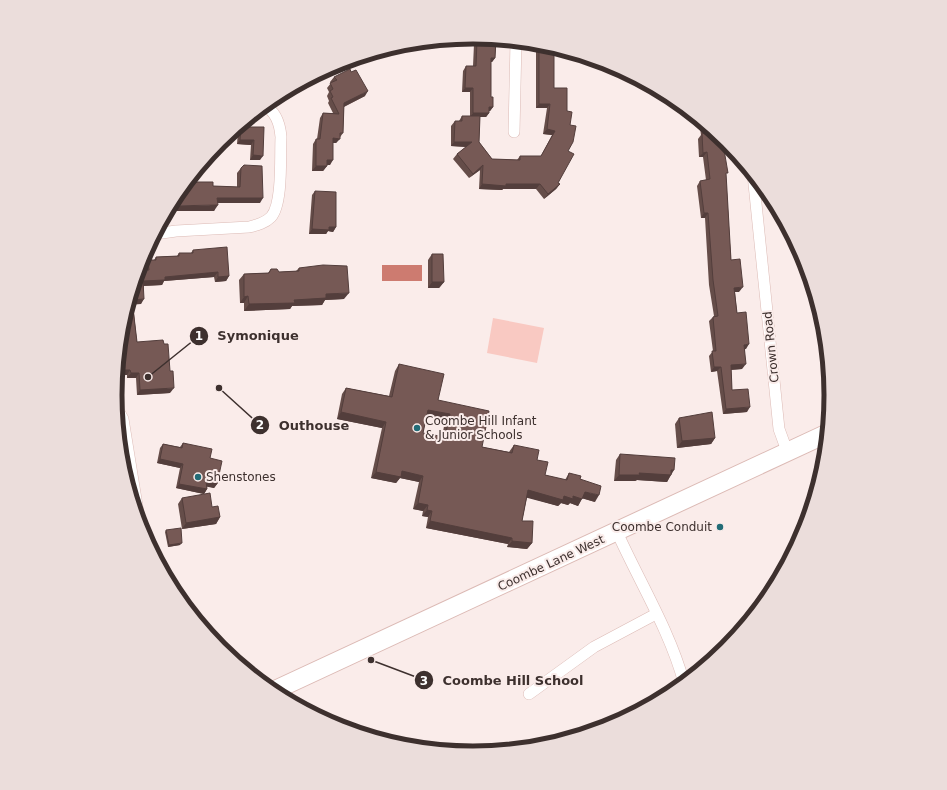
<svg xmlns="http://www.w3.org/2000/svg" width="947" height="790" font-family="'DejaVu Sans',sans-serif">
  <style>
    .green { fill: #f9c9c2 }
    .water { fill: #cd7b70 }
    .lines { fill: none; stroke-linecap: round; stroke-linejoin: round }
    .street-casing { stroke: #dcbab5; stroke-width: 12 }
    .primary-casing { stroke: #dcbab5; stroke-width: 20 }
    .street { stroke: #fff; stroke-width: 11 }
    .primary { stroke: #fff; stroke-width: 18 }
    .wall { fill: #654d49; fill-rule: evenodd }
    .shaded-wall { fill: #533e3c }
    .building { fill: #765955; stroke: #533e3c; fill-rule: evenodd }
    .poi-dot { fill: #236c77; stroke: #faecea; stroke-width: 1.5 }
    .labels { text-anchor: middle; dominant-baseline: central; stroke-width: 4; stroke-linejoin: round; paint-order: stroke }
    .street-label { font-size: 12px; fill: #3d302e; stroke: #faecea }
    .poi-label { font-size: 12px; fill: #3d302e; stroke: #faecea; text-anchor: start }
    .rim { fill: none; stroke: #3d302e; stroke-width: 5 }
    .leader { fill: none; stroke: #3d302e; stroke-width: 1.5 }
    .callout-dot { fill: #3d302e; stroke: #faecea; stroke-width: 1.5 }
    .mark-label { font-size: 12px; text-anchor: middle; font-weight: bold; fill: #fff }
    .callout-label { font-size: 13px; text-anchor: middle; font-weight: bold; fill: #3d302e; stroke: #faecea; stroke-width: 4; stroke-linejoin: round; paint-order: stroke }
  </style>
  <rect width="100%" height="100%" fill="#faecea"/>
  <polygon class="green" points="493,318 544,328 537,363 487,353"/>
  <rect class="water" x="382" y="265" width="40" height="16"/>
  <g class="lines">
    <defs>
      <g id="street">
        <polyline points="514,132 516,41"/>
        <polyline points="753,174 779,429 787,451"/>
        <path d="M155,234L176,231L249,227C258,225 265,223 271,217C283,204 280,156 281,137C280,125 276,111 264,106"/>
        <polyline points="117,408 123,419 140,524"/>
        <path d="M617,532C639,581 670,631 684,683"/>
        <polyline points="529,694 594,647 656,614"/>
      </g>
      <polyline id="primary" points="273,691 828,433"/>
    </defs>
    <use href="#street" class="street-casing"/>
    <use href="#primary" class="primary-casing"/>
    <use href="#street" class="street"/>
    <use href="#primary" class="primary"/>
  </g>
  <g class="wall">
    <polygon points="474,37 496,39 495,58 492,62 491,62 491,97 493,107 490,111 489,111 489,113 486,117 480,117 479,142 492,159 517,160 520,156 541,156 552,135 543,134 547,108 536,108 536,43 544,44 554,88 567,111 570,125 568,151 558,183 560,184 556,189 544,199 536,189 503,189 502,190 479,189 480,170 469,178 453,159 457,154 466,147 451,146 451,126 455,121 459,121 462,116 470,116 470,92 462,92 463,71 466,66 473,66 474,44 466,44 465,38"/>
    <polygon points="334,65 325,78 319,74"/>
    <polygon points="334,77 365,96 344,107 343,133 336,143 333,143 330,165 327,165 327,166 323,171 312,171 313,144 316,139 317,139 320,118 323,113 333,113 328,103 329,101 327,96 329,92 327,88 331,83 330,82"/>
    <polygon points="699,120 722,138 726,175 731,260 739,292 735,292 737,313 746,349 745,349 742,369 731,370 732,390 747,412 723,414 717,371 711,372 709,356 713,351 709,321 714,316 709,285 705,218 701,218 697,186 700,181 706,180 703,157 699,157 698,139 701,135"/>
    <polygon points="241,127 264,127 260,160 250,160 251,145 237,144 238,131"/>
    <polygon points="241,168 260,203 217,203 214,211 191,182 213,186 237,187 237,173"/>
    <polygon points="315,191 336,227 333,232 328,231 326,234 309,234 312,195"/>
    <polygon points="193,250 229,276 226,281 215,282 214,277 164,281 162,285 144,286 141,304 133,304 137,342 170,393 137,395 136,378 127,378 127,375 117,375 122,325 145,270 145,265 148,260 154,260 156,257 177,256 179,253 191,253"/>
    <polygon points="432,254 444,282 439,288 428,288 428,260"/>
    <polygon points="299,268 344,299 325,300 322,305 292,306 290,309 244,311 244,303 240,303 239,280 244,274 268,273 271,269 279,272 296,271"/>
    <path d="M399,364L438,400L482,447L509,452L514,445L537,460L545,475L565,480L569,473L580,479L595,502L582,498L578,506L570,503L568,505L561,503L558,506L527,497L522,521L532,543L527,549L507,547L508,544L426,528L428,517L422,516L423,511L413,509L419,482L400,478L396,483L371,478L382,428L337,419L342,394L346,388L389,396L395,371ZM426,417L445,421L442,437L423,433Z"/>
    <polygon points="679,418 715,438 711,444 677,448 675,424"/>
    <polygon points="183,443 210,458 217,484 214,488 207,486 207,489 204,494 176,488 180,468 157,463 160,448 163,444 180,447"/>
    <polygon points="620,454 671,474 667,482 637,480 635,481 614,481 616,460"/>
    <polygon points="182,498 212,507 220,517 216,524 182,529 178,504"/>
    <polygon points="166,530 180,545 168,547 165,532"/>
  </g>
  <g class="shaded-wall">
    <polygon points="469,39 477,40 474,44 466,44"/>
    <polygon points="491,58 495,58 492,62 488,62"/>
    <polygon points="465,88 473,88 470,92 462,92"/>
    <polygon points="368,91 365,96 341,108 344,103"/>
    <polygon points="539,104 550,104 547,108 536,108"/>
    <polygon points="489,107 493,107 490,111 486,111"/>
    <polygon points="473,113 489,113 486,117 470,117"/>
    <polygon points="547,129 555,131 552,135 543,134"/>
    <polygon points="333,138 340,139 336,143 330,143"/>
    <polygon points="240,140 254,140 251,145 237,144"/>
    <polygon points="454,142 472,142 468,147 451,146"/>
    <polygon points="707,152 703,157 699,157 703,153"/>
    <polygon points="253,155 263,156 260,160 250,160"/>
    <polygon points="327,160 333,160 330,165 324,165"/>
    <polygon points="483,165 480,170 469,178 473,174"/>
    <polygon points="316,166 327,166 323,171 312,171"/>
    <polygon points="482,184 540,184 536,189 503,189 502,190 479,189"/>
    <polygon points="560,184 556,189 544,199 548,194"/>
    <polygon points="217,198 263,198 260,203 214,203"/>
    <polygon points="218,205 214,211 168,211 170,206"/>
    <polygon points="704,213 708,213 705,218 701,218"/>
    <polygon points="329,227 336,227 333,232 328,231 326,234 309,234 312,229"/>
    <polygon points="218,272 214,277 164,281 162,285 140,286 143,281 165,277"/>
    <polygon points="229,276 226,281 215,282 218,277"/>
    <polygon points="432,282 444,282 439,288 428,288"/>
    <polygon points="743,287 739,292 731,292 734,288"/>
    <polygon points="349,293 344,299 325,300 322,305 292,306 290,309 244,311 249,304 294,300 326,294"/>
    <polygon points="248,296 244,303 240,303 244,297"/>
    <polygon points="144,299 141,304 129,305 132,300"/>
    <polygon points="749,344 746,349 741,350 744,345"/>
    <polygon points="746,364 742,369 727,370 731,365"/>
    <polygon points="714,367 721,367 717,371 711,372"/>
    <polygon points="119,370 130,370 127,375 117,375"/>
    <polygon points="131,373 139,373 136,378 127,378"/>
    <polygon points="174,388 170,393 137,395 140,390"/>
    <polygon points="750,407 747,412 723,414 726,409"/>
    <polygon points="428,410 450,414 445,421 423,416"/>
    <polygon points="341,412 386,422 382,428 337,419"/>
    <polygon points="715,438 711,444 677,448 682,441"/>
    <polygon points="160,459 183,464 180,468 157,463"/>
    <polygon points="671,470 674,470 667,482 637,480 635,481 614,481 619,475 639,473"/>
    <polygon points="402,471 423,476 419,482 400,478 396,483 371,478 376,472"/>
    <polygon points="206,481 217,484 214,488 203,486"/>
    <polygon points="179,484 207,489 204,494 176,488"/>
    <polygon points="528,490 564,496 573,496 582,499 578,506 570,503 568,505 561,503 558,506 524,497"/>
    <polygon points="585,492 599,495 595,502 581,498"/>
    <polygon points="418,503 428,505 423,511 413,509"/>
    <polygon points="427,510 432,511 428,517 422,516"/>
    <polygon points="220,517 216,524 182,529 186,523"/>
    <polygon points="430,521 512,538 508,544 426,528"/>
    <polygon points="512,541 532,543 527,549 507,547"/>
    <polygon points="182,543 180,545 168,547 169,545"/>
  </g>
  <g class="building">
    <polygon points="474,37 496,39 495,58 491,58 491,97 493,97 493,107 489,107 489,113 473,113 473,88 465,88 466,66 476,66 477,40 469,39 469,38"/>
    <polygon points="539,44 544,44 554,47 554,88 567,88 567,111 572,112 570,125 576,126 573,142 568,151 574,154 558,183 560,184 548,194 540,184 506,184 506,186 482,184 483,165 473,174 457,154 472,142 454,142 455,121 462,121 462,116 480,116 479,142 492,159 520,160 520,156 541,156 555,131 547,129 550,104 539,104"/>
    <polygon points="334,66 328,74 324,71"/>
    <polygon points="350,69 351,72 356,70 368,91 344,103 343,133 340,133 340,139 333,138 333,160 327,160 327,166 316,166 316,139 320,139 323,113 339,114 331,98 333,97 330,91 333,89 330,83 337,80 334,77"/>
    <polygon points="703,123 722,138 728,173 726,173 731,260 740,259 743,287 734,288 737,313 746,312 749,344 744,345 746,364 731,365 732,390 748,389 750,407 726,409 721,367 714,367 712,351 716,351 713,317 718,316 713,280 708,213 704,213 700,181 710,179 707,152 703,153 702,134 704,133"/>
    <polygon points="241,127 264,127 263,156 253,155 254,140 240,140"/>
    <polygon points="244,165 262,166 263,198 217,198 218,205 170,206 176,196 191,178 191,182 213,182 213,186 240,187 241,168"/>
    <polygon points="315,191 336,192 336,227 329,227 329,230 312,229"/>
    <polygon points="227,247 229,276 218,277 218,272 165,277 165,280 143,281 144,299 132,300 137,342 163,340 164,344 168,344 170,371 173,371 174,388 140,390 139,373 131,373 130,370 119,370 118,366 122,325 139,270 149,270 148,260 156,260 156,257 179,256 179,253 193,253 193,250"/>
    <polygon points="432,254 443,254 444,282 432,282"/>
    <polygon points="323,265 347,266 349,293 326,294 326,298 294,300 295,303 249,304 248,296 244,297 244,274 269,273 271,269 277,269 279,272 299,271 299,268"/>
    <path d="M399,364L444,374L438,400L489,411L482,447L512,453L514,445L539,450L537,460L548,462L545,475L567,480L569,473L581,476L580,479L601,486L599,495L585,492L582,499L573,496V499L564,496L563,500L528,490L522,521H533L532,543L512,541V538L430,521L432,511L427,510L428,505L418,503L423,476L402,471L401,477L376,472L386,422L341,412L346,388L392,397ZM428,410L450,414L445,437L423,433Z"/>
    <polygon points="712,412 715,438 682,441 679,418"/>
    <polygon points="183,443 212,449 210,458 222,461 217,484 206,481 207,489 179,484 183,464 160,459 163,444 182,448"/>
    <polygon points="620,454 675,458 674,470 671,470 671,475 639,473 640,475 619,475"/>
    <polygon points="210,493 212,507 218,506 220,517 186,523 182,498"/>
    <polygon points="181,528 182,543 169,545 166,530"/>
  </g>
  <g class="poi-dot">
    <circle cx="417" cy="428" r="4"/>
    <circle cx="198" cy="477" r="4"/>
    <circle cx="720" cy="527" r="4"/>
  </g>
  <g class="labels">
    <g class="street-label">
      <text transform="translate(771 347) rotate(-96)">Crown Road</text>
      <text transform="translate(551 563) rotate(-25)">Coombe Lane West</text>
    </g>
    <g class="poi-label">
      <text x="425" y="421">Coombe Hill Infant<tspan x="425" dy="14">&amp; Junior Schools</tspan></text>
      <text x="206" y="477">Shenstones</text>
      <text x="712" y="527" text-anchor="end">Coombe Conduit</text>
    </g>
  </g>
  <path d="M0 0H947V790H0ZM122 395a351 351 0 1 1 702 0a351 351 0 1 1-702 0Z" fill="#ebdddb" fill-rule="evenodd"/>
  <path class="rim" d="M122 395a351 351 0 1 1 702 0a351 351 0 1 1-702 0Z"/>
  <path class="leader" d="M148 377L199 336M219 388L260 425M371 660L424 680"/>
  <g class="callout-dot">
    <circle cx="148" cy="377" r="4"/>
    <circle cx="219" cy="388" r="4"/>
    <circle cx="371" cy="660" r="4"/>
    <circle cx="199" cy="336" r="10"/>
    <circle cx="260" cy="425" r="10"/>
    <circle cx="424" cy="680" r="10"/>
  </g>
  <g class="mark-label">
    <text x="199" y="340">1</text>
    <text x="260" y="429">2</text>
    <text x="424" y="685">3</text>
  </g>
  <g class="callout-label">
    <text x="258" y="340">Symonique</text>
    <text x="314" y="430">Outhouse</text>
    <text x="513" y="685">Coombe Hill School</text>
  </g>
</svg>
